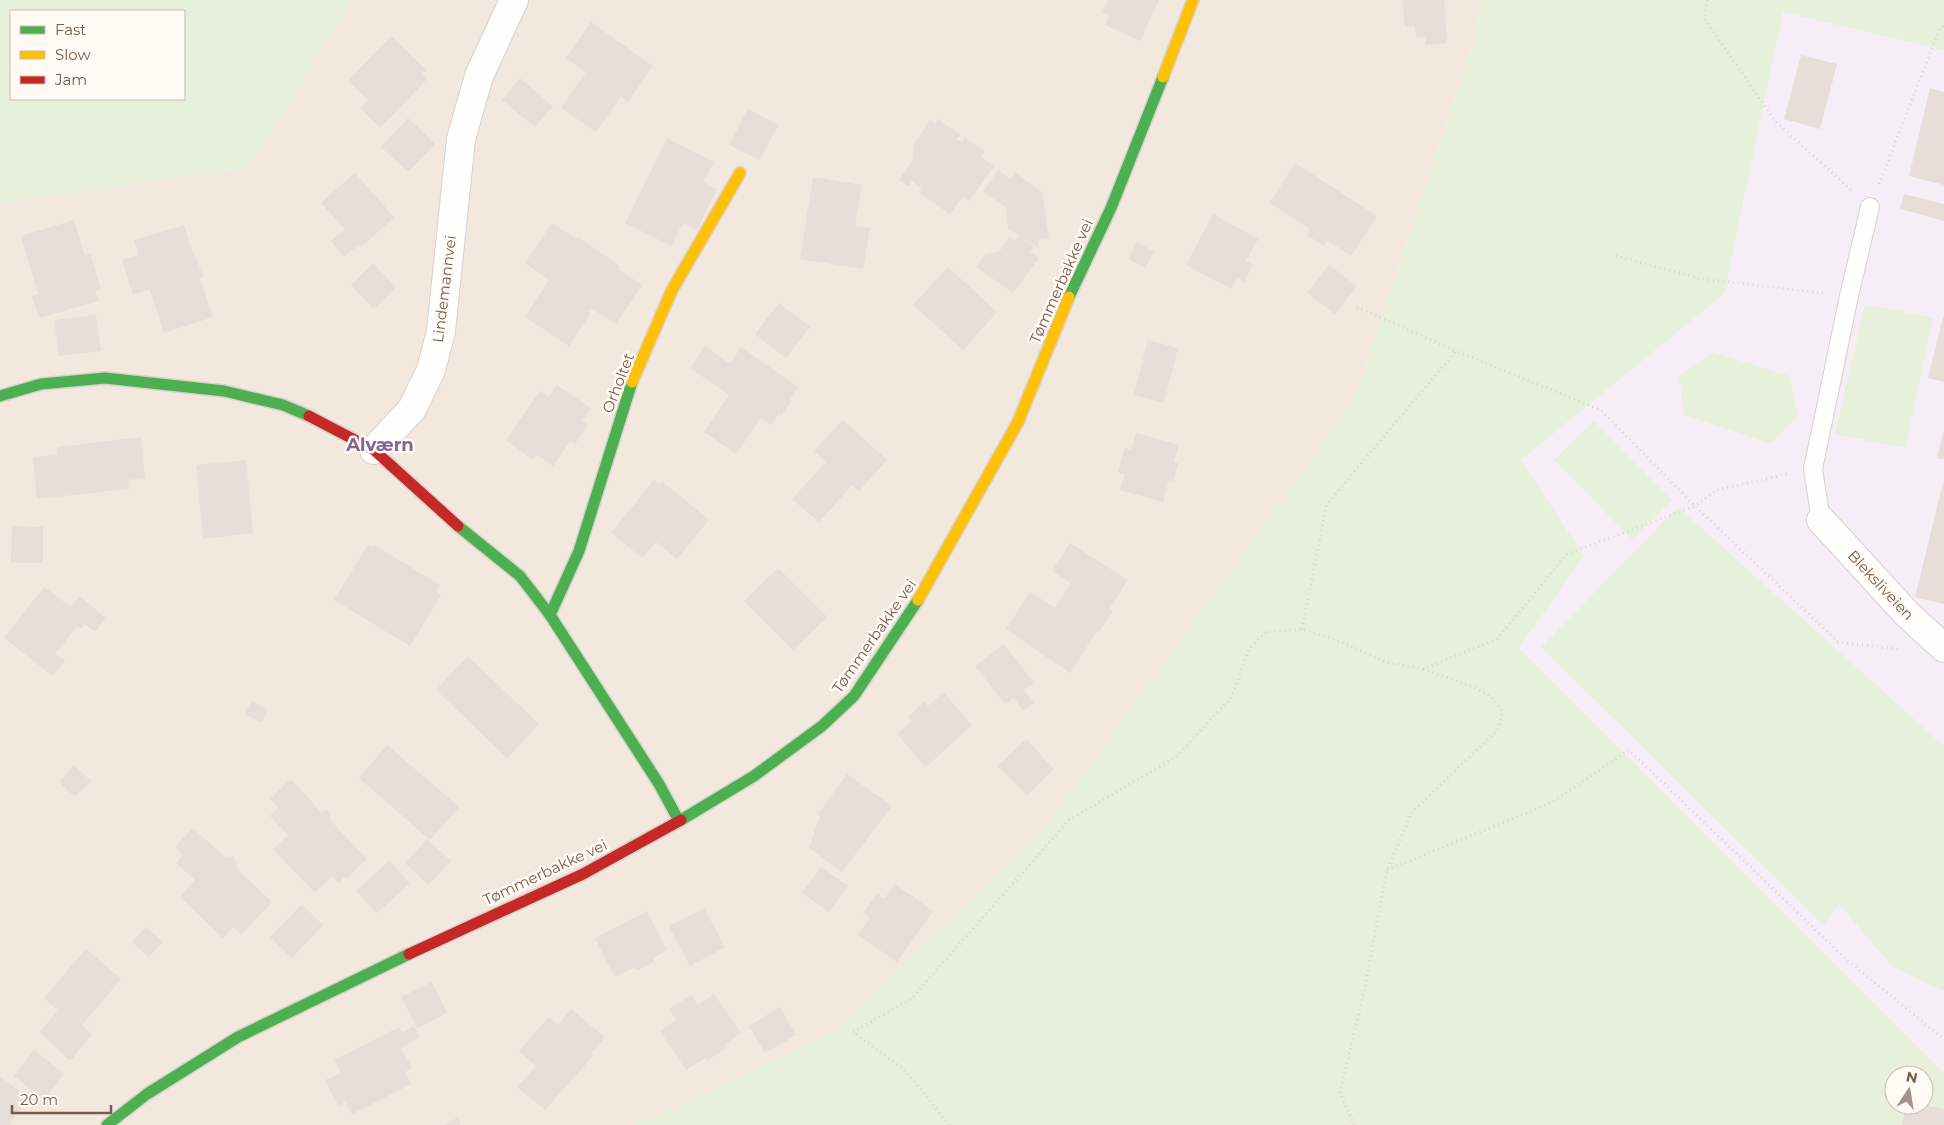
<svg xmlns="http://www.w3.org/2000/svg" width="1944" height="1125" font-family="Montserrat,sans-serif">
  <style>
    .residential { fill: #f2e8de }
    .education { fill: #f6eef6 }
    .green { fill: #e7f0db; fill-rule: evenodd }
    .building { fill: #e6ded7 }
    .lines { fill: none; stroke-linecap: round; stroke-linejoin: round }
    .lane-casing { stroke: #d7d1cb; stroke-width: 20 }
    .street-casing { stroke: #d7d1cb; stroke-width: 30 }
    .fast-casing { stroke: #d9d2cb; stroke-width: 14 }
    .slow-casing { stroke: #d9d2cb; stroke-width: 14 }
    .jam-casing { stroke: #d9d2cb; stroke-width: 14 }
    .path { stroke: #dcd5d0; stroke-width: 3; stroke-dasharray: 1 4; stroke-linecap: butt }
    .lane { stroke: #fefefd; stroke-width: 18 }
    .street { stroke: #fefefd; stroke-width: 28 }
    .fast { stroke: #4caf50; stroke-width: 11 }
    .slow { stroke: #ffc107; stroke-width: 11 }
    .jam { stroke: #c62828; stroke-width: 11 }
    .labels { text-anchor: middle; dominant-baseline: central; stroke-width: 5; stroke-linejoin: round; paint-order: stroke }
    .street-label { font-size: 15px; fill: #7a5c4d; stroke: #fffaf3 }
    .quarter-label { font-size: 18px; font-weight: bold; fill: #846695; stroke: #fffaf3 }
  </style>
  <rect width="100%" height="100%" fill="#f9f5f0"/>
  <polygon class="residential" points="348,0 1482,0 1472,46 1353,402 1044,829 834,1032 636,1125 0,1125 0,203 249,167 351,2"/>
  <polygon class="education" points="1783,11 1944,50 1944,1073 1519,648 1584,556 1521,460 1724,294"/>
  <g class="green">
    <path d="M0,0H348L351,2L249,167L0,203ZM184,11V99H11V11Z"/>
    <path d="M1482,0H1944V50L1783,12L1724,294L1521,460L1584,556L1519,648L1944,1073V1125H636L834,1032L1044,829L1353,402L1472,46ZM1894,1075H1924V1105H1894Z"/>
    <polygon points="1865,304 1933,318 1905,448 1835,434"/>
    <polygon points="1713,352 1790,376 1798,417 1771,443 1684,415 1679,376"/>
    <polygon points="1594,421 1672,500 1632,539 1554,460"/>
    <polygon points="1678,507 1944,746 1944,991 1893,967 1839,904 1824,926 1541,647"/>
  </g>
  <g class="building">
    <polygon points="1108,0 1159,0 1140,41 1105,25 1110,15 1102,12"/>
    <polygon points="1402,0 1444,0 1447,43 1426,45 1425,36 1416,37 1415,26 1405,27"/>
    <polygon points="591,22 653,66 628,102 621,96 596,132 561,108 586,72 566,58"/>
    <polygon points="391,36 426,70 422,74 427,79 380,128 360,108 368,100 348,81"/>
    <polygon points="1801,55 1837,64 1820,129 1784,119"/>
    <polygon points="520,78 553,106 535,127 502,100"/>
    <polygon points="1930,88 1944,92 1944,185 1909,176"/>
    <polygon points="748,109 778,125 760,160 729,145"/>
    <polygon points="408,118 435,144 408,172 381,147"/>
    <polygon points="938,119 961,135 957,139 962,143 965,138 985,151 981,157 994,166 969,201 963,196 950,214 920,193 921,188 912,181 908,186 899,180 913,160 914,144 930,120 935,124"/>
    <polygon points="667,138 714,162 703,182 717,189 697,230 683,223 671,246 625,223"/>
    <polygon points="1295,163 1377,216 1351,256 1327,240 1324,246 1307,235 1310,229 1270,203"/>
    <polygon points="998,170 1010,179 1015,172 1042,192 1049,239 1038,240 1039,249 1008,228 1006,207 983,192"/>
    <polygon points="355,173 394,217 361,247 359,244 344,257 331,241 345,229 321,203"/>
    <polygon points="813,177 862,185 855,226 870,228 863,269 800,259"/>
    <polygon points="1904,194 1944,204 1944,221 1900,209"/>
    <polygon points="1213,214 1258,239 1246,261 1253,265 1244,282 1237,278 1231,289 1186,265"/>
    <polygon points="74,220 85,256 90,254 101,289 95,291 99,301 39,318 32,296 38,294 21,236"/>
    <polygon points="552,223 576,239 578,237 620,266 618,269 642,285 616,324 591,308 588,312 590,314 569,346 525,317 549,280 525,263"/>
    <polygon points="184,225 194,257 196,256 203,277 200,278 213,317 164,333 150,289 133,295 122,260 139,255 134,240"/>
    <polygon points="1019,236 1034,247 1030,252 1039,258 1013,293 976,267 985,254 999,252 1009,237 1015,241"/>
    <polygon points="1137,242 1154,252 1145,268 1129,259"/>
    <polygon points="373,263 396,287 374,309 351,285"/>
    <polygon points="1329,265 1357,286 1335,314 1307,293"/>
    <polygon points="948,267 997,312 963,350 913,305"/>
    <polygon points="779,303 810,327 786,358 755,334"/>
    <polygon points="96,315 101,351 59,356 54,320"/>
    <polygon points="1943,317 1944,317 1944,382 1928,378"/>
    <polygon points="1148,340 1178,348 1164,403 1134,395"/>
    <polygon points="705,346 730,364 741,347 798,387 790,399 792,400 782,415 779,413 771,425 761,418 736,454 704,432 729,395 690,368"/>
    <polygon points="557,385 591,408 582,421 588,425 575,444 570,441 553,466 537,455 533,460 506,440 540,391 549,397"/>
    <polygon points="843,420 887,460 859,491 852,485 819,522 792,499 826,462 814,451"/>
    <polygon points="1943,432 1944,432 1944,459 1937,458"/>
    <polygon points="1136,433 1179,445 1174,462 1178,463 1173,481 1169,480 1163,502 1120,490 1125,474 1118,472 1125,448 1131,450"/>
    <polygon points="141,437 145,478 128,480 129,489 37,499 33,457 58,455 57,447"/>
    <polygon points="246,460 253,533 203,539 196,465"/>
    <polygon points="654,480 659,484 662,481 709,520 677,559 656,542 642,558 611,533"/>
    <polygon points="1943,483 1944,483 1944,604 1915,597"/>
    <polygon points="12,526 43,527 43,563 11,563"/>
    <polygon points="1070,543 1128,580 1109,609 1113,611 1099,632 1097,631 1070,673 1006,629 1030,592 1055,608 1071,583 1052,571"/>
    <polygon points="368,545 373,547 374,545 440,585 436,592 441,595 410,646 334,600"/>
    <polygon points="778,568 827,617 793,650 744,601"/>
    <polygon points="44,587 71,607 80,596 106,618 95,632 85,624 81,629 77,626 55,654 65,661 53,676 4,638"/>
    <polygon points="1004,644 1034,683 1024,690 1034,703 1023,711 1014,698 1005,704 975,666"/>
    <polygon points="468,656 539,724 507,758 436,690"/>
    <polygon points="943,692 972,725 926,767 897,734 912,721 908,717 924,702 928,706"/>
    <polygon points="252,701 268,710 261,723 245,714"/>
    <polygon points="1026,739 1054,769 1027,795 998,766"/>
    <polygon points="387,745 459,807 430,840 359,778"/>
    <polygon points="74,765 91,781 75,797 59,782"/>
    <polygon points="847,774 892,806 842,872 809,848 820,816 818,814"/>
    <polygon points="291,779 321,812 328,810 331,821 367,859 346,879 344,877 339,883 332,876 315,893 273,849 288,835 270,816 278,808 270,799"/>
    <polygon points="193,828 225,857 234,856 238,870 272,902 241,935 233,927 223,938 180,897 195,880 176,863 183,855 175,847"/>
    <polygon points="427,839 451,861 428,885 405,863"/>
    <polygon points="389,861 410,883 377,913 356,891"/>
    <polygon points="821,867 848,886 829,912 802,893"/>
    <polygon points="895,884 933,911 897,962 858,935 870,918 863,913 877,894 884,899"/>
    <polygon points="302,904 323,925 292,958 270,937"/>
    <polygon points="704,908 725,947 690,966 669,926"/>
    <polygon points="647,911 667,950 653,958 654,962 637,970 635,967 615,977 595,938"/>
    <polygon points="146,927 163,942 149,957 132,942"/>
    <polygon points="86,949 121,979 82,1025 92,1034 70,1061 40,1032 58,1010 44,998"/>
    <polygon points="432,982 447,1013 417,1028 401,997"/>
    <polygon points="714,994 741,1033 724,1045 726,1048 707,1061 705,1058 686,1070 660,1031 676,1020 669,1009 691,995 698,1005"/>
    <polygon points="780,1007 796,1035 765,1053 749,1026"/>
    <polygon points="571,1009 605,1037 591,1053 594,1055 545,1110 517,1087 536,1066 519,1051 549,1017 558,1025"/>
    <polygon points="414,1026 420,1037 401,1048 412,1068 405,1072 411,1084 352,1114 345,1102 338,1106 325,1080 341,1073 334,1060 399,1027 402,1033"/>
    <polygon points="34,1050 64,1074 44,1100 14,1076"/>
    <polygon points="0,1076 29,1099 8,1125 0,1125"/>
    <polygon points="1906,1105 1924,1105 1944,1109 1944,1125 1902,1125"/>
    <polygon points="457,1118 461,1125 444,1125"/>
  </g>
  <g class="lines">
    <defs>
      <polyline id="lane" points="1821,520 1813,469 1849,296 1870,207"/>
      <g id="street">
        <polyline points="374,450 412,409 431,370 441,331 461,139 479,76 514,0"/>
        <polyline points="1821,520 1907,614 1944,648"/>
      </g>
      <g id="fast">
        <polyline points="1069,297 1111,208 1163,77"/>
        <polyline points="0,396 41,384 105,378 224,391 283,405 309,416"/>
        <polyline points="458,526 520,576 550,615 659,784 679,821"/>
        <polyline points="550,615 579,551 632,382"/>
        <polyline points="681,820 754,776 822,726 854,696 918,600"/>
        <polyline points="107,1125 147,1094 238,1037 409,954"/>
      </g>
      <g id="slow">
        <polyline points="1163,77 1193,0"/>
        <polyline points="632,382 672,290 740,173"/>
        <polyline points="918,600 1018,422 1069,297"/>
      </g>
      <g id="jam">
        <polyline points="309,416 374,450 458,526"/>
        <polyline points="409,954 583,874 681,820"/>
      </g>
    </defs>
    <use href="#lane" class="lane-casing"/>
    <use href="#street" class="street-casing"/>
    <use href="#fast" class="fast-casing"/>
    <use href="#slow" class="slow-casing"/>
    <use href="#jam" class="jam-casing"/>
    <g class="path">
      <polyline points="1708,0 1704,18 1775,121 1852,191"/>
      <polyline points="1879,184 1940,28 1944,26"/>
      <polyline points="1616,256 1702,279 1823,293"/>
      <polyline points="1357,307 1456,351"/>
      <polyline points="1302,629 1327,504 1456,351 1601,410 1695,506 1838,642 1899,649"/>
      <polyline points="1387,870 1551,803 1629,750 1848,961 1944,1039"/>
      <polyline points="949,1125 907,1072 853,1032 911,999 1069,820 1176,757 1231,698 1249,649 1266,632 1302,629 1344,643 1385,662 1423,669 1497,639 1567,554 1695,506 1717,490 1787,474"/>
      <polyline points="1354,1125 1340,1093 1365,987 1387,870 1412,812 1498,730 1502,712 1494,699 1476,688 1423,669"/>
    </g>
    <use href="#lane" class="lane"/>
    <use href="#street" class="street"/>
    <use href="#fast" class="fast"/>
    <use href="#slow" class="slow"/>
    <use href="#jam" class="jam"/>
  </g>
  <g class="labels">
    <g class="street-label">
      <text transform="translate(1061 281) rotate(-66)">Tømmerbakke vei</text>
      <text transform="translate(444 289) rotate(-83)">Lindemannvei</text>
      <text transform="translate(618 383) rotate(-69)">Orholtet</text>
      <text transform="translate(1881 585) rotate(47)">Bleksliveien</text>
      <text transform="translate(874 636) rotate(-55)">Tømmerbakke vei</text>
      <text transform="translate(545 872) rotate(-25)">Tømmerbakke vei</text>
    </g>
    <g class="quarter-label">
      <text x="380" y="445">Alværn</text>
    </g>
  </g>
  <rect x="10" y="10" width="175" height="90" fill="#fffaf3" stroke="#cabbb1"/>
  <rect x="20" y="26" width="25" height="8" fill="#4caf50" stroke="#cabbb1"/>
  <text x="55" y="35" font-size="15" fill="#7a5c4d">Fast</text>
  <rect x="20" y="51" width="25" height="8" fill="#ffc107" stroke="#cabbb1"/>
  <text x="55" y="60" font-size="15" fill="#7a5c4d">Slow</text>
  <rect x="20" y="76" width="25" height="8" fill="#c62828" stroke="#cabbb1"/>
  <text x="55" y="85" font-size="15" fill="#7a5c4d">Jam</text>
  <g transform="translate(1909 1090) rotate(12)"><circle r="24" fill="#fffaf3" stroke="#cabbb1"/>
  <path d="M0-4L9 19L0 12L-9 19Z" fill="#a69286"/>
  <text y="-8" font-size="14" font-weight="bold" text-anchor="middle" fill="#7a5c4d">N</text>
  </g>
  <path d="M12 1105v8h99v-8" fill="none" stroke="#7a5c4d" stroke-width="2.5"/>
  <text x="20" y="1105" font-size="15" fill="#7a5c4d" stroke="#fffaf3" stroke-width="4" paint-order="stroke">20 m</text>
</svg>
